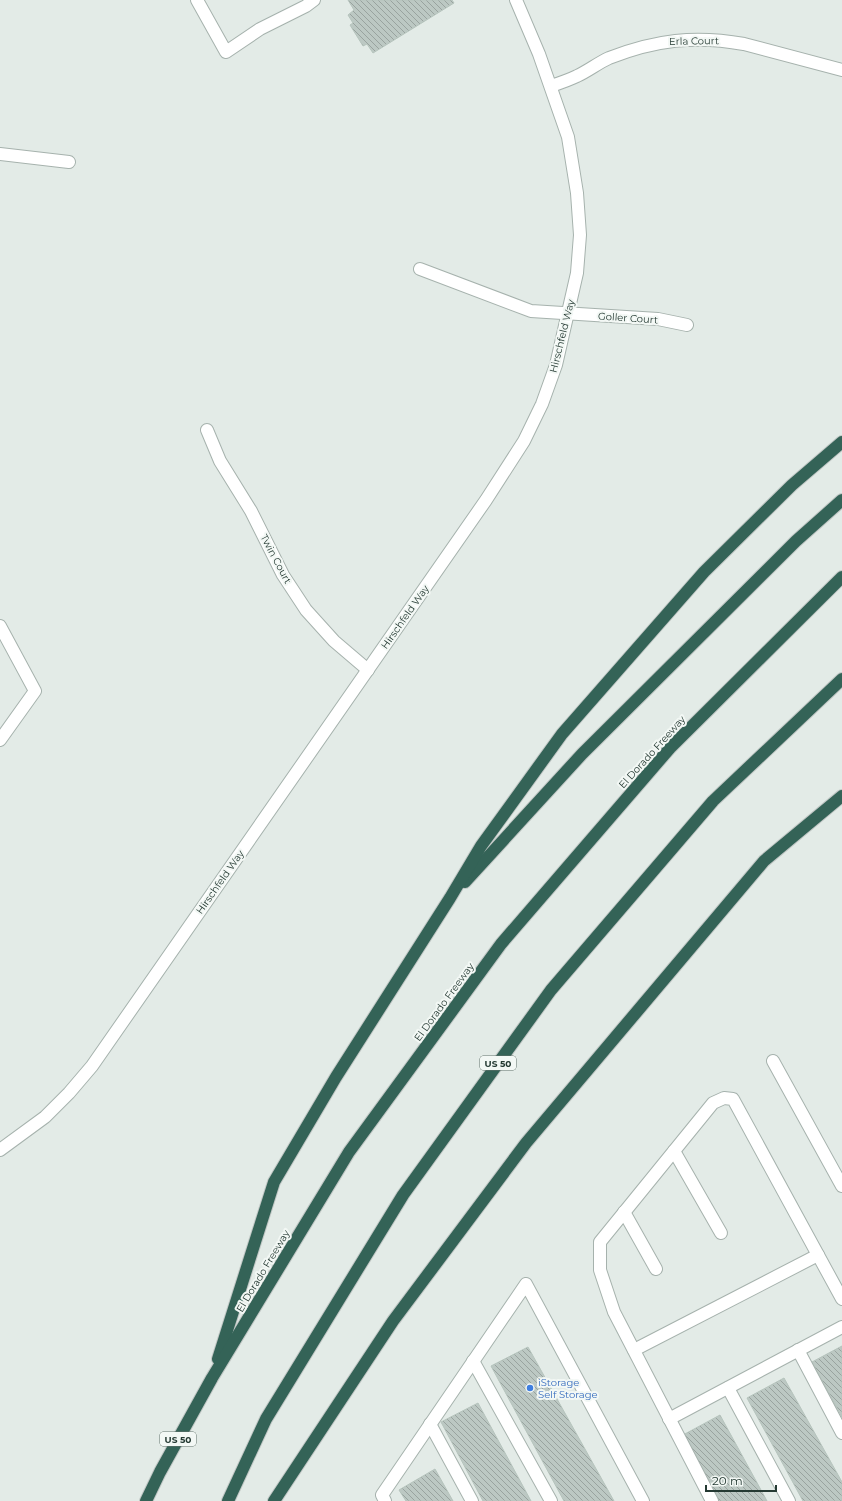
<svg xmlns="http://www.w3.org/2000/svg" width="842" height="1501" font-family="Montserrat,sans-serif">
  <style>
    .building { fill: url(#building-back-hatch); stroke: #b6c4bd }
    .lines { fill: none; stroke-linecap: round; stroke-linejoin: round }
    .minor-casing { stroke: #a6b2ad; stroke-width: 14 }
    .highway-casing { stroke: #c2c8c6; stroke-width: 14 }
    .minor { stroke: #fff; stroke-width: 12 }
    .highway { stroke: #346357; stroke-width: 12 }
    .shop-dot { fill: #3f7fe0; stroke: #f3f8f5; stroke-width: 1.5 }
    .labels { text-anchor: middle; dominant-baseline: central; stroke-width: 4; stroke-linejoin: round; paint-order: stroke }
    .shield { fill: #f3f8f5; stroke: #63736d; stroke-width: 1 }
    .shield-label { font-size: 9px; font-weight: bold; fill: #253a33 }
    .street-label { font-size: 10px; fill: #253a33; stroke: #f3f8f5 }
    .shop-label { font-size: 10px; fill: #366cbe; stroke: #f3f8f5; text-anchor: start }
  </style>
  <defs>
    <pattern id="building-back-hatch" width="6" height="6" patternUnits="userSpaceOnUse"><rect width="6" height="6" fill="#bcc8c3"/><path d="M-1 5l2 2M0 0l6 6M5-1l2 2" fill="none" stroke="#99a39f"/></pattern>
  </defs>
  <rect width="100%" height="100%" fill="#e3ebe7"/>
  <g class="building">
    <polygon points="348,0 452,0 454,3 373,53 367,44 363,46 350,25 353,23 348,15 354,10"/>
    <polygon points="842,1346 842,1417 812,1362"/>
    <polygon points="528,1347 614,1501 564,1501 491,1366"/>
    <polygon points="784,1378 842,1482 842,1501 803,1501 747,1398"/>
    <polygon points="478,1403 531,1501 483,1501 441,1422"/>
    <polygon points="720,1415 767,1501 719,1501 683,1435"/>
    <polygon points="435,1469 453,1501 406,1501 399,1490"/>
  </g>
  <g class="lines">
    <defs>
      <g id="minor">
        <polyline points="197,0 226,52 260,29 306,6 314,0"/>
        <path d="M551,86C560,83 569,80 577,76C588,71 598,63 609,58C655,40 695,35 744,44L842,70"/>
        <polyline points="0,154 69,162"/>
        <polyline points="420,269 531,311 658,319 687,325"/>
        <polyline points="207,430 220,461 251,511 283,575 306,610 334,641 368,670"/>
        <polyline points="0,626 35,691 0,740"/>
        <polyline points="773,1061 842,1186"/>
        <polyline points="0,1150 45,1117 69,1093 92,1066 486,500 524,441 542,404 556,365 577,273 580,235 577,193 568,137 539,54 516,0"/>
        <polyline points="674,1151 721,1233"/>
        <polyline points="624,1212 656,1269"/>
        <polyline points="634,1350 818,1255"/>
        <polyline points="798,1350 842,1433"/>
        <polyline points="473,1361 551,1501"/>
        <polyline points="728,1388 789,1501"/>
        <polyline points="669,1419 842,1327"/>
        <polyline points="430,1424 472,1501"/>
        <polyline points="385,1501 382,1495 526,1284 643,1501"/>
        <polyline points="712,1501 614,1312 600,1270 600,1242 713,1103 724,1098 733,1099 842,1299"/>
      </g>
      <g id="highway">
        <polyline points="465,882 582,754 796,541 842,500"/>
        <polyline points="218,1359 274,1182 336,1077 450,898 481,846 562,734 704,572 792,485 842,442"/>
        <polyline points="146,1501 160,1472 212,1378 349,1152 501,944 670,748 842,577"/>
        <polyline points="228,1501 266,1419 403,1195 551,990 713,801 842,679"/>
        <polyline points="274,1501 393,1321 526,1143 764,861 842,796"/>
      </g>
    </defs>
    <use href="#minor" class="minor-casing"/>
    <use href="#highway" class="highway-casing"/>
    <use href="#minor" class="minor"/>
    <use href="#highway" class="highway"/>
  </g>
  <circle class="shop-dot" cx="530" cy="1388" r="4"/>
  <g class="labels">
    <g class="shield">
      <rect x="480" y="1056" width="36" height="14" rx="3"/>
      <rect x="160" y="1432" width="36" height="14" rx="3"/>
    </g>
    <g class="shield-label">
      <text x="498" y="1063">US 50</text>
      <text x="178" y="1439">US 50</text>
    </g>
    <g class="street-label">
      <text transform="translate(694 41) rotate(-1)">Erla Court</text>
      <text transform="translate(628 318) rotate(4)">Goller Court</text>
      <text transform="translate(562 336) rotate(-76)">Hirschfeld Way</text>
      <text transform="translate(276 559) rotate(62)">Twin Court</text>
      <text transform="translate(405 617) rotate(-55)">Hirschfeld Way</text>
      <text transform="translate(652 752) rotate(-48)">El Dorado Freeway</text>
      <text transform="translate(220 882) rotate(-55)">Hirschfeld Way</text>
      <text transform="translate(444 1002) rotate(-54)">El Dorado Freeway</text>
      <text transform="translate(263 1271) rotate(-59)">El Dorado Freeway</text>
    </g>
    <g class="shop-label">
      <text x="538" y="1382">iStorage<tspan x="538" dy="12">Self Storage</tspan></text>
    </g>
  </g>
  <path d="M706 1485v6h70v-6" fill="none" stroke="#253a33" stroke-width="2"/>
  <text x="712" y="1485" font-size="12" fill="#253a33" stroke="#f3f8f5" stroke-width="3" paint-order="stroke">20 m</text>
</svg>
